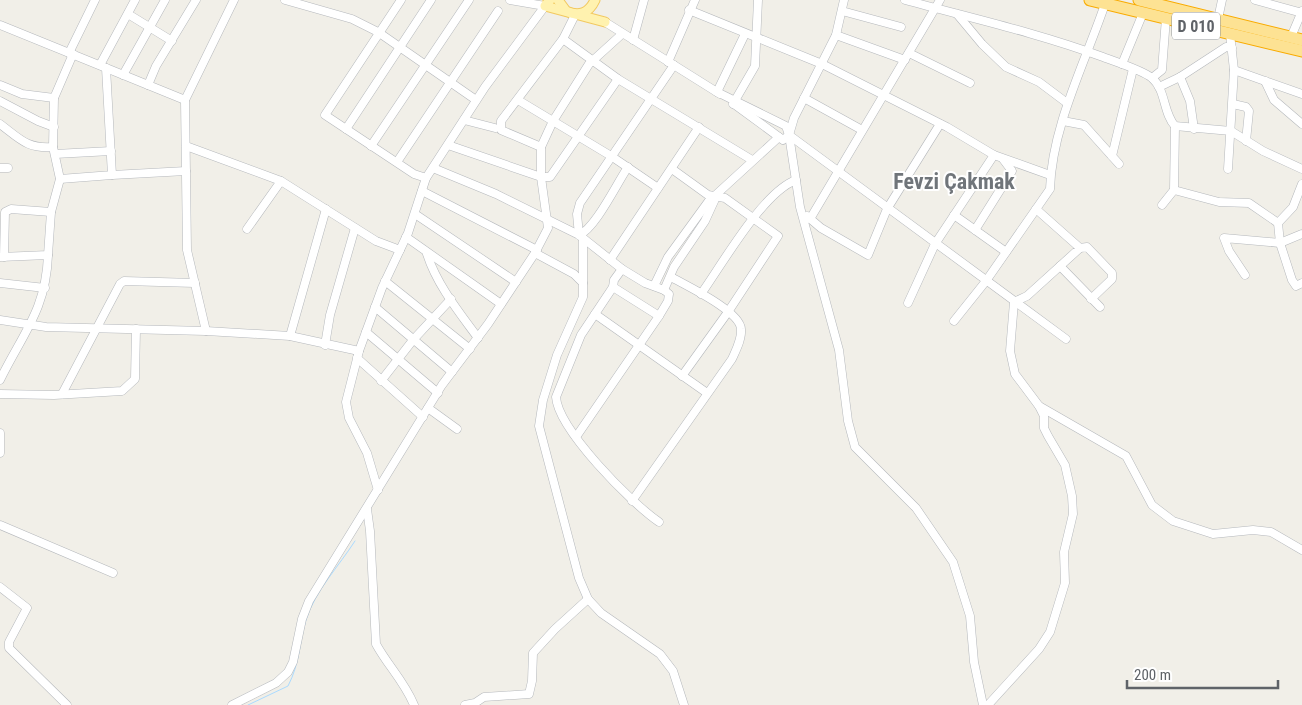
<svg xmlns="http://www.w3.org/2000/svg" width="1302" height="705" font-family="'Roboto Condensed',sans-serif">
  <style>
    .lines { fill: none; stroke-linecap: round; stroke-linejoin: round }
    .stream { stroke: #aadaff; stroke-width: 1 }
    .minor-casing { stroke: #b5b8bc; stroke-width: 9 }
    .major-casing { stroke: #f2c960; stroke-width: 11 }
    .highway-casing { stroke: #f9ab00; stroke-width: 13 }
    .minor { stroke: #fff; stroke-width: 8 }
    .major { stroke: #fff2af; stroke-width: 9 }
    .highway { stroke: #fde293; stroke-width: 11 }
    .labels { text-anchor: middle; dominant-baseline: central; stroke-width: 4; stroke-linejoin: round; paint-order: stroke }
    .shield { fill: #fff; stroke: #8f9295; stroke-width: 1 }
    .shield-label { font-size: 16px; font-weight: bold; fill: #5f6368 }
    .district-label { font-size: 22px; font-weight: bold; fill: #70757a; stroke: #fff }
  </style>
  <rect width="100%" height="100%" fill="#f1efe8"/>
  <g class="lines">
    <path class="stream" d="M248,705L288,686C300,663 299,643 306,620C315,591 339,566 355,541"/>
    <defs>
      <g id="minor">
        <polyline points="285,0 352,19 378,32 476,100"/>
        <polyline points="401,0 325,115 414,174 426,178"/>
        <path d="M905,0C971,18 1038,33 1103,57C1116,62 1142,70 1152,78C1166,90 1163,113 1175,126L1231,131L1263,151L1302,169"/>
        <polyline points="1255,0 1302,13"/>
        <polyline points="689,10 822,64 947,127 994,155 1050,175"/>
        <polyline points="842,11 901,27"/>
        <polyline points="128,14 172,41"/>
        <polyline points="957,14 982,44 1006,67 1039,82 1067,103"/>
        <polyline points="1218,19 1222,0"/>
        <polyline points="605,22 720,94"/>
        <polyline points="0,25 185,100"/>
        <polyline points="622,34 589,64 553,121 541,147 541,177 548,228 535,253 574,274 583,283 583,297 557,355 543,400 539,426 579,578 588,599 601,613 660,654 673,671 684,705"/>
        <polyline points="836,35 905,60"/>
        <polyline points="1291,37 1302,11"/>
        <polyline points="563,39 618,79 752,160"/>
        <polyline points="633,40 644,0"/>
        <polyline points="69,53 95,0"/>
        <polyline points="909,53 970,83"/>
        <polyline points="668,62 695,0"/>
        <polyline points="1122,64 1143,13"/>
        <polyline points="100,65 135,0"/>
        <polyline points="1234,70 1302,94"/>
        <polyline points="123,75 165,0"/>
        <polyline points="1180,77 1190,101 1194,129"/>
        <polyline points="1152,78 1162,70 1166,18"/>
        <polyline points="1265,81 1274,100 1302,124"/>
        <polyline points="0,85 22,94 54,98"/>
        <polyline points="148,85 156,66 196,0"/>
        <polyline points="1159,87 1180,77 1226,47 1232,48"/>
        <polyline points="717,92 780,123 786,126 789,135 800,207 839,350 848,421 855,447 916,508 953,562 970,616 974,662 983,705"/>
        <polyline points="717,92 745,34"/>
        <polyline points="804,98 862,130"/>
        <polyline points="518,100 611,156 658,188"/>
        <polyline points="0,101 38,121 54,127"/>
        <polyline points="733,104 755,66 758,0"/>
        <polyline points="734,104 783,140 789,135 794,118 836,35 844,0"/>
        <polyline points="1233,104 1246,107 1249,111 1246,141"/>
        <polyline points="464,120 495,128"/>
        <polyline points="1063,121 1084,125 1119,164"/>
        <path d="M0,124C20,139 27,149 53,147"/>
        <polyline points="346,129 431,0"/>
        <polyline points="789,135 1066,339"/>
        <polyline points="448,145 541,177 550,177 618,79"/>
        <polyline points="186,146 281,181 376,241 400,250"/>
        <polyline points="371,146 469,0"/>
        <polyline points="541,147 501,130 501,121 563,39 575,15"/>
        <polyline points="55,154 111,151"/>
        <polyline points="1112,156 1133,69"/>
        <polyline points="397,162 498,11"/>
        <path d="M628,167C617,183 595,229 579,235L577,214L580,203L674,65"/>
        <polyline points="0,168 8,168"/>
        <polyline points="433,168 496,194 579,235 622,269 645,283 664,290 669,294 668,301 659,316 576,437"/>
        <polyline points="672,169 708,195 725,198 778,236 728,312 682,376"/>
        <polyline points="1228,169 1234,70 1230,34"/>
        <polyline points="112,175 186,171"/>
        <polyline points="60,179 112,175 106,68"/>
        <polyline points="1302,184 1293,207 1278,223 1280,243 1292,280 1296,286 1302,283"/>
        <polyline points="1174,190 1219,202 1249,203 1278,223"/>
        <polyline points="422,191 537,250"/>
        <polyline points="1162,205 1174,190 1175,126"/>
        <polyline points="415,214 516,282"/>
        <polyline points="954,215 1006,252"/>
        <polyline points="807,216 821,228 868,255 887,209 940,124"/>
        <polyline points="810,219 940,0"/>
        <polyline points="247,229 281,181"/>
        <polyline points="975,230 1012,171 1003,159"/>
        <polyline points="406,237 501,304"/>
        <polyline points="1080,248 1087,247 1112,273 1112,279 1091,299"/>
        <path d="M427,254C437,285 459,312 478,338"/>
        <polyline points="0,257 48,255 51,212 60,179 53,147 54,98 73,54"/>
        <polyline points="4,257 5,212 11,209 51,212"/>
        <polyline points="610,260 699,127"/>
        <polyline points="1060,266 1100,307"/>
        <path d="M622,269L614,280L613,287L581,335L556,397C558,429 631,503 659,522"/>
        <polyline points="1245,275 1229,251 1224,238 1280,243 1302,234"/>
        <polyline points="385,281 470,349"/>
        <polyline points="0,283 45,288"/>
        <polyline points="583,283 583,240"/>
        <polyline points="654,286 668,257 708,202 779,137"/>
        <polyline points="613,287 659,316"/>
        <polyline points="664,290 674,267 705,221 716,197"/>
        <path d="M701,294C723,263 763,192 796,180"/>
        <polyline points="908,303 935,244 994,155"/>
        <polyline points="375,307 452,372"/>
        <polyline points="595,314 707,393"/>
        <polyline points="0,320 46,327 206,331 290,336 359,351"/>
        <path d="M954,321L986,281L1050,189C1052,126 1085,63 1105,4"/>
        <polyline points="206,331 187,250 185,100 234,0"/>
        <polyline points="366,332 438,393"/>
        <polyline points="290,336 326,209"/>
        <polyline points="325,345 330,315 355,228"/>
        <polyline points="357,358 423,417"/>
        <path d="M0,380C23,333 46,310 48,255"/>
        <polyline points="381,381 413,340 451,299"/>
        <polyline points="0,394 54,395 122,391 135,379 136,329"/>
        <polyline points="62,394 120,284 124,281 195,283"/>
        <polyline points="1039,406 1126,456 1152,505 1173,521 1213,534 1253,530 1271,532 1302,550"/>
        <polyline points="428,408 457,429"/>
        <polyline points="0,433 0,453"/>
        <polyline points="378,490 367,453 349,418 346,402 359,351 382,288 408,233 426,178 485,87 545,6 510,0"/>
        <path d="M632,501L732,359C736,350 742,339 741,329C740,311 687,286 671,277"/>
        <path d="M367,509L370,531L376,644C388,666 404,681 414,705"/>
        <polyline points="0,525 113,573"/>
        <polyline points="0,587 27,608 9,642 9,648 67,705"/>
        <polyline points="232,705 276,683 288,672 293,662 302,619 309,601 442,385 488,324 535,253"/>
        <polyline points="465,705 475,703 484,697 529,694 532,681 533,653 555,629 588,599"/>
        <polyline points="988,705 1039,649 1050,632 1065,583 1064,552 1073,514 1072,496 1065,465 1048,436 1044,428 1044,416 1039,406 1015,374 1010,351 1014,302 1027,296 1080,248 1036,209"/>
      </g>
      <g id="major">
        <polyline points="550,0 545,6 605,22"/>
        <path d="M558,0L566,11C579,17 589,13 595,0"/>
      </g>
      <g id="highway">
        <polyline points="1090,0 1302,51"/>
        <polyline points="1139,0 1302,40"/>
      </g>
    </defs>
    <use href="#minor" class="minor-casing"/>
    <use href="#major" class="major-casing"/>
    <use href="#highway" class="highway-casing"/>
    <use href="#minor" class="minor"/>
    <use href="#major" class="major"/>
    <use href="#highway" class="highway"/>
  </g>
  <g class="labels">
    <rect class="shield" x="1172" y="12.5" width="48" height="27" rx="4"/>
    <g class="shield-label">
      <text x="1196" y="26">D 010</text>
    </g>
    <g class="district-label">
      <text x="954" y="181">Fevzi Çakmak</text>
    </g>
  </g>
  <path d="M1127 680v8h151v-8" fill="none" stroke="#5f6368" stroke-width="2.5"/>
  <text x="1134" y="680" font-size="15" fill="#5f6368" stroke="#ffffff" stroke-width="4" paint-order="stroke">200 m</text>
</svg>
